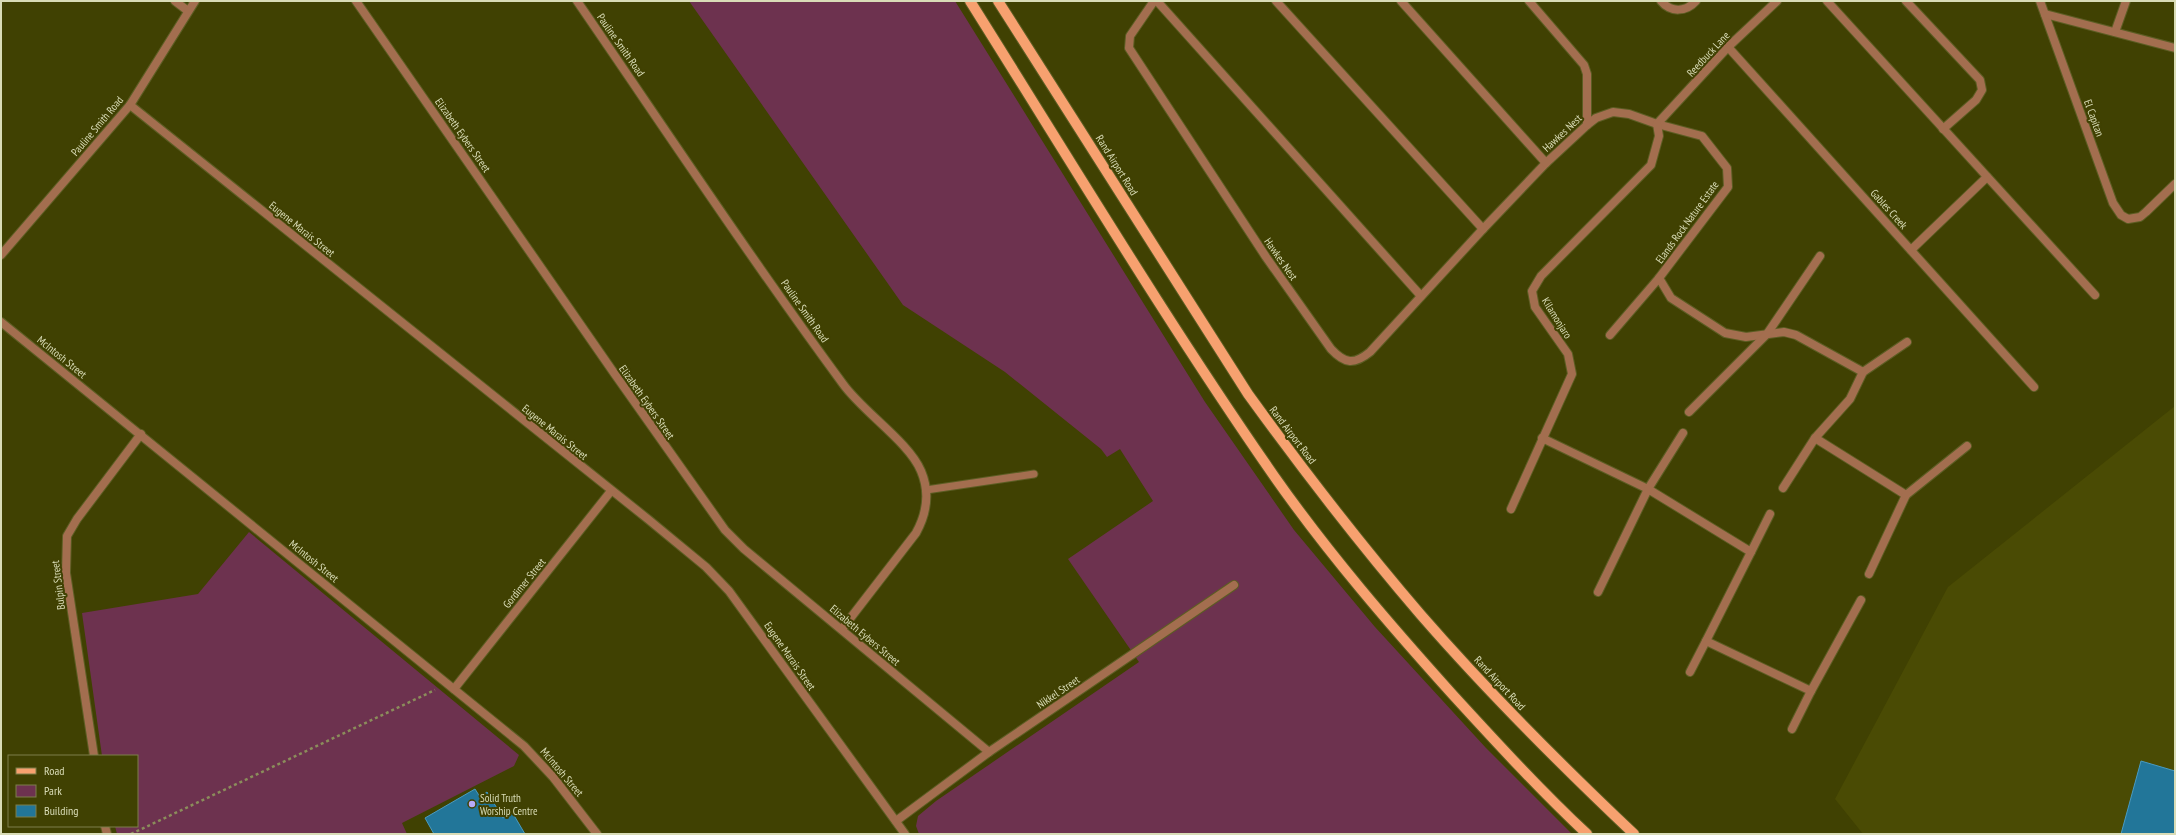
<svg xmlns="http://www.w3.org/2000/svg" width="2176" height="835" font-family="'PT Sans Narrow',sans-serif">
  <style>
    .built { fill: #4a4b04 }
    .green { fill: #6d324f }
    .building { fill: #227699; stroke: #499bc2 }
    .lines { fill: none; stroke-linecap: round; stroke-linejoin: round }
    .service-casing { stroke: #5c5d23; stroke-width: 9 }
    .minor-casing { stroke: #5c5d23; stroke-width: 10 }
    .primary-casing { stroke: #5c5d23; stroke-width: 12 }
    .path { stroke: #8b8d5b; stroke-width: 2.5; stroke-dasharray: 3 3; stroke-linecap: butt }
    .service { stroke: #a36e4f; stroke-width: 7 }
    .minor { stroke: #a36e4f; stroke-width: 8 }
    .primary { stroke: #f7a16f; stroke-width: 10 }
    .poi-dot { fill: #b7abf8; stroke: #404102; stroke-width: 1.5 }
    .labels { text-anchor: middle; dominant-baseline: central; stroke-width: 4; stroke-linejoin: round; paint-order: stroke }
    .street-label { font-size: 11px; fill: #d9dcb7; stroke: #404102 }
    .poi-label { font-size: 11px; fill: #d9dcb7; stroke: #404102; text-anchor: start }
  </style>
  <rect width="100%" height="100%" fill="#404102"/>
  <polygon class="built" points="2175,406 2175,834 1863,834 1835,799 1948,587"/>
  <g class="green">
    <polygon points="689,1 955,1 1205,402 1294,530 1375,627 1486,748 1572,834 919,834 916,826 918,816 936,801 1139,662 1068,559 1153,501 1120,449 1107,457 1101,449 1005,372 903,305"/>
    <polygon points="249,532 519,755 514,766 402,823 407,834 117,834 115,826 137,826 137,756 102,756 82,613 198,594"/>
  </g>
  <g class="building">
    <polygon points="2141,761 2175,771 2175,834 2121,834"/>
    <polygon points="475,789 480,797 487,792 503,818 512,812 525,834 434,834 425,818"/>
  </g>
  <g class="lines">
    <defs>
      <polyline id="service" points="926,490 1034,474"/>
      <g id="minor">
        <polyline points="175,1 188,11"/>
        <polyline points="356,1 614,373 725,530 744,549 989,752"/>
        <path d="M577,1C665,129 751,259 843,384C863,412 909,442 921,471C930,492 927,513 916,533L842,629"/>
        <path d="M1154,1L1130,36L1129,48L1266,257L1331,349C1345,364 1354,365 1370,352L1483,229L1546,163L1587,125L1596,118L1613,112L1629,114L1657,124L1702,136L1727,168L1728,187L1659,278L1671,298L1725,333L1746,337L1784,332L1796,335L1863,372L1850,399L1815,438L1906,495L1869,574"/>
        <polyline points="1157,1 1421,296"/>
        <polyline points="1276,1 1483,229"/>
        <polyline points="1401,1 1546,163"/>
        <polyline points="1529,1 1584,65 1587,74 1587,125"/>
        <path d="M1661,1C1671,13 1686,12 1696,1"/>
        <polyline points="1827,1 2095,295"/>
        <polyline points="1906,1 1980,80 1982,90 1976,100 1943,129"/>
        <polyline points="2040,1 2113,203 2121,215 2128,219 2140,217 2146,212 2175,184"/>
        <polyline points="2045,14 2175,48"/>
        <polyline points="2115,32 2126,1"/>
        <polyline points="1728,47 2034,387"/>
        <polyline points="130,105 649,520 706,567 729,591 905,834"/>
        <polyline points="1657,124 1728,47 1777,1"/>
        <polyline points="1911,250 1987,177"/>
        <polyline points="1,255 130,105 195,1"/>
        <polyline points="1,322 524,746 553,777 597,834"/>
        <polyline points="1610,335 1659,278"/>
        <polyline points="1863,372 1907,342"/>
        <polyline points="1689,412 1767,334 1820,256"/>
        <polyline points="1542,438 1648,489 1751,552 1706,641 1811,691 1861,600"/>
        <polyline points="1783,488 1815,438"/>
        <polyline points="1906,495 1967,446"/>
        <polyline points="1511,509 1572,374 1568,354 1535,307 1532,291 1541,276 1651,165 1659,136 1657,124"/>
        <polyline points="1751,552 1770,514"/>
        <polyline points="1598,592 1648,489 1683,433"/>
        <polyline points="1690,672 1706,641"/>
        <polyline points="454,689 611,491"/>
        <polyline points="1792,729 1811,691"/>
        <polyline points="94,756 66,573 67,536 77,519 141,434"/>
        <polyline points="896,821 989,752 1234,585"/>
        <polyline points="105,826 107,834"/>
      </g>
      <g id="primary">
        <path d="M970,1C1070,160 1167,322 1274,476C1328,553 1390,625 1453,695C1496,742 1540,790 1587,834"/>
        <path d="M998,1L1248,394C1303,470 1360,544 1421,615C1488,692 1560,764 1634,834"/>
      </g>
    </defs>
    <use href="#service" class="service-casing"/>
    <use href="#minor" class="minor-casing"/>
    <use href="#primary" class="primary-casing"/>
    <polyline class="path" points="131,834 435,690"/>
    <use href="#service" class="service"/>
    <use href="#minor" class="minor"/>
    <use href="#primary" class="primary"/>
  </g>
  <circle class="poi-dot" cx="472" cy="804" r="4"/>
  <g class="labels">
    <g class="street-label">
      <text transform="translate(621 45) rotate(55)">Pauline Smith Road</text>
      <text transform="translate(1708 54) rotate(-47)">Reedbuck Lane</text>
      <text transform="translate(2094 118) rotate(70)">El Capitan</text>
      <text transform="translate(97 126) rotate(-50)">Pauline Smith Road</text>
      <text transform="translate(1562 133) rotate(-43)">Hawkes Nest</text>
      <text transform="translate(463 135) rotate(55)">Elizabeth Eybers Street</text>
      <text transform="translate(1117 165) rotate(58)">Rand Airport Road</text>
      <text transform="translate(1889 209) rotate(48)">Gables Creek</text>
      <text transform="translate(1687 222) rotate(-54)">Elands Rock Nature Estate</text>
      <text transform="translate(302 229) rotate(39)">Eugene Marais Street</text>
      <text transform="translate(1281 259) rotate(55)">Hawkes Nest</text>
      <text transform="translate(805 311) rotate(55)">Pauline Smith Road</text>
      <text transform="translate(1557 318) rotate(58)">Kilamonjaro</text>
      <text transform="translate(62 357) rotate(39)">McIntosh Street</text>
      <text transform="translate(647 402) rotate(55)">Elizabeth Eybers Street</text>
      <text transform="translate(555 432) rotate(39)">Eugene Marais Street</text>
      <text transform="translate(1293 435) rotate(53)">Rand Airport Road</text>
      <text transform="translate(314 561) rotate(39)">McIntosh Street</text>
      <text transform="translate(524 583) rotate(-51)">Gordimer Street</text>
      <text transform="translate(58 585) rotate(-97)">Bulpin Street</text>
      <text transform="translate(865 635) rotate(40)">Elizabeth Eybers Street</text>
      <text transform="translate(790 656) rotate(55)">Eugene Marais Street</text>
      <text transform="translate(1500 683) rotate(47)">Rand Airport Road</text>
      <text transform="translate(1058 692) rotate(-34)">Nikkel Street</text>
      <text transform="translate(562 772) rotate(50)">McIntosh Street</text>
    </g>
    <g class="poi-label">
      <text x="480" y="798">Solid Truth<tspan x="480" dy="13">Worship Centre</tspan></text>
    </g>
  </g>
  <rect width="2176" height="835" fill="none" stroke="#d9dcb7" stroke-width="4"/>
  <rect x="8" y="755" width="130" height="72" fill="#404102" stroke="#7d7f4a"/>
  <rect x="16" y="768" width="20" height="6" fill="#f7a16f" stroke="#7d7f4a"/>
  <text x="44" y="775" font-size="12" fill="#d9dcb7">Road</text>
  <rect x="16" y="785" width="20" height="12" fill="#6d324f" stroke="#7d7f4a"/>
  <text x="44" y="795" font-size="12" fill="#d9dcb7">Park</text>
  <rect x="16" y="805" width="20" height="12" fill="#227699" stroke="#7d7f4a"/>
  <text x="44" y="815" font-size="12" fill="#d9dcb7">Building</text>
</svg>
